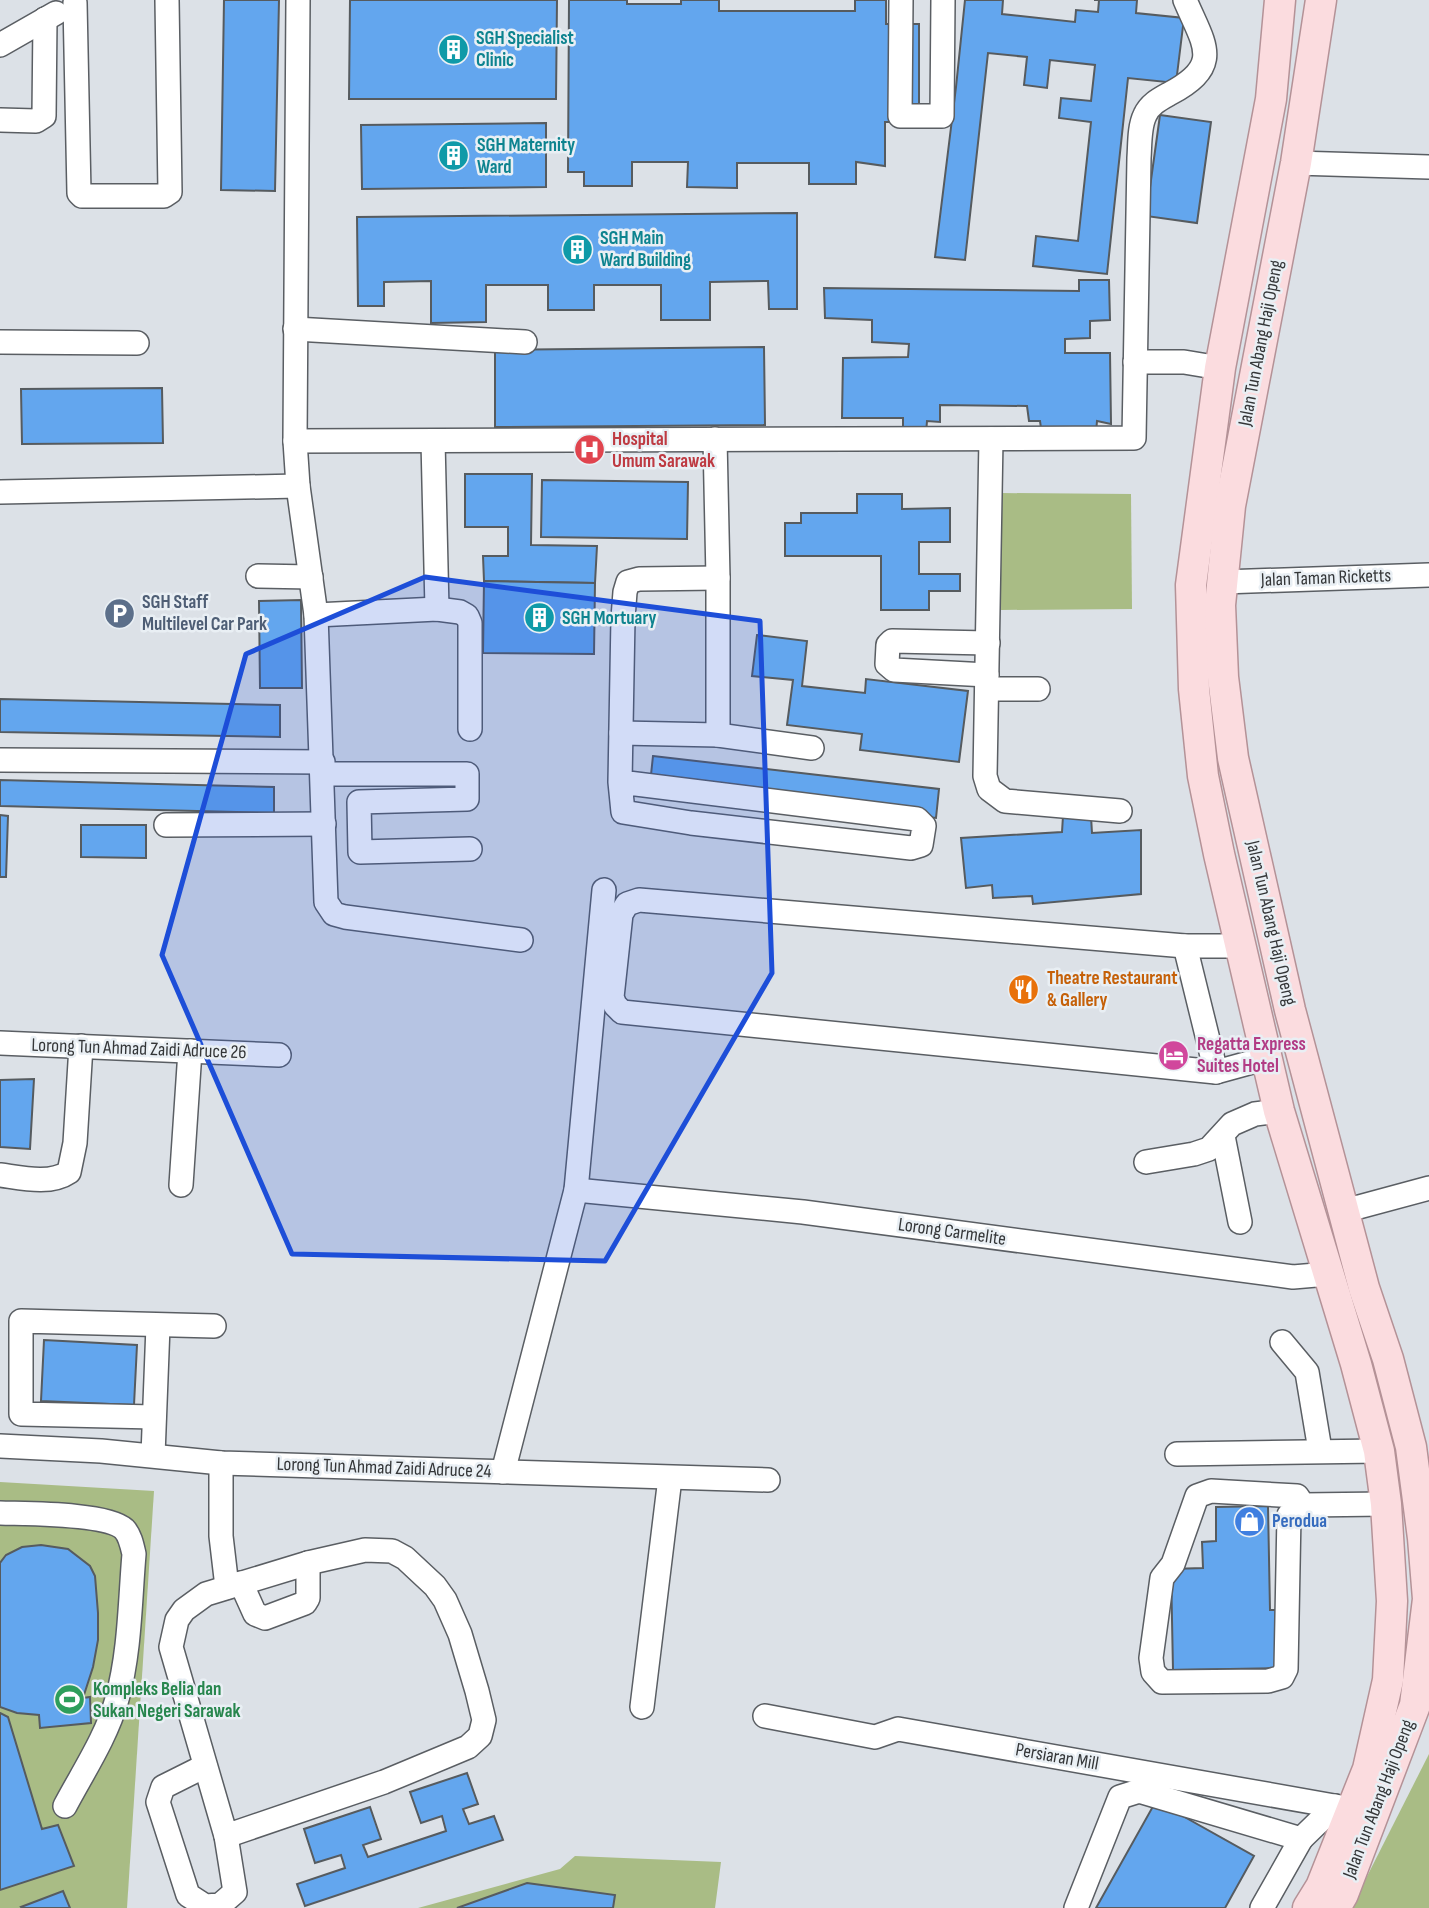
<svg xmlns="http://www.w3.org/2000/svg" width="1429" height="1908" font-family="'Sofia Sans Condensed',sans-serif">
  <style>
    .green { fill: #a9bc85 }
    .building { fill: #63a6ee; stroke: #565b5f; stroke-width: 2 }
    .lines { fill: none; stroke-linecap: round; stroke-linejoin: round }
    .minor-casing { stroke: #5a5e63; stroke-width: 26 }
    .major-casing { stroke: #b49297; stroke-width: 33 }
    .minor { stroke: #fff; stroke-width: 23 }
    .major { stroke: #fbdcdf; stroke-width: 30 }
    .marked { fill: #1d4ed8; fill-opacity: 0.2; stroke: #1d4ed8; stroke-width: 5; stroke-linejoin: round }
    .labels { text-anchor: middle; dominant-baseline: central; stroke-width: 5; stroke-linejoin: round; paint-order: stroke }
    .culture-label { font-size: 19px; font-weight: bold; fill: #0d838f; stroke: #e9eff4; text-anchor: start }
    .street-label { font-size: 19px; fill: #343638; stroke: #e9eff4 }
    .health-label { font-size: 19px; font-weight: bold; fill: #be3a42; stroke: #e9eff4; text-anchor: start }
    .service-label { font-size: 19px; font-weight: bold; fill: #4e5e75; stroke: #e9eff4; text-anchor: start }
    .food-label { font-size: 19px; font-weight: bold; fill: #c56008; stroke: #e9eff4; text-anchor: start }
    .hotel-label { font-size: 19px; font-weight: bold; fill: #b23c85; stroke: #e9eff4; text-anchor: start }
    .shop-label { font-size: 19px; font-weight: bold; fill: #366cbe; stroke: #e9eff4; text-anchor: start }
    .leisure-label { font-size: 19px; font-weight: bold; fill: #27864d; stroke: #e9eff4; text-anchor: start }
  </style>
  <rect width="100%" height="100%" fill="#dce1e7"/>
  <g class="green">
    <polygon points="1001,493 1131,494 1132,609 1001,610"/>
    <polygon points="0,1482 154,1491 127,1908 0,1908"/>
    <polygon points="1429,1754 1429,1908 1351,1908"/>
    <polygon points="575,1856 721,1862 715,1908 418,1908 560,1869"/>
  </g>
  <g class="building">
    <polygon points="224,0 279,0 275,191 221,190"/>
    <polygon points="350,0 557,0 556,99 349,99"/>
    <polygon points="569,0 627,0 627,4 681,4 681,0 719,0 719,11 855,11 855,0 886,0 886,24 919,24 919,122 885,122 885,166 856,162 856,184 809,184 809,163 737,163 737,188 687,187 688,162 632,162 632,186 584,186 584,172 568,172"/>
    <polygon points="965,0 1003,0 1002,14 1075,22 1076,10 1098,12 1099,0 1094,0 1137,0 1136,13 1184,18 1176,83 1128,78 1107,274 1033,266 1036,236 1078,241 1091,122 1059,118 1061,98 1091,101 1095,65 1050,60 1047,88 1024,85 1027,57 988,53 965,260 935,257 956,87"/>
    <polygon points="1160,115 1211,122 1197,223 1146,216"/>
    <polygon points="546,123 546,187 362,189 361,125"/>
    <polygon points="797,213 797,309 769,309 768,281 710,282 710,320 661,320 661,285 594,285 594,310 548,310 548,285 486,285 486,322 431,323 431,281 384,282 384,306 358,306 357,217"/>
    <polygon points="1079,280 1109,280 1110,320 1090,321 1090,338 1065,339 1065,353 1110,353 1111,424 1097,421 1096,433 1042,435 1040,421 1029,421 1027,406 940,405 940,422 927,421 926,434 903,434 903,418 842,418 843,358 908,357 909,344 872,342 872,320 825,318 824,288 1079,291"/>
    <polygon points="764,347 765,425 495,427 495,350"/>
    <polygon points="162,388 163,443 22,444 21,389"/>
    <polygon points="465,474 532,474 531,545 597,546 595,583 484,581 483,556 508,556 508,527 465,527"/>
    <polygon points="542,480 688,482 687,539 541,537"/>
    <polygon points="857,494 902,494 902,509 950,508 950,542 919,542 919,574 960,574 960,591 929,591 929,610 881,610 881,556 785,556 785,523 801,523 801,513 857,513"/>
    <polygon points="484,581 595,583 594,654 483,653"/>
    <polygon points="301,600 302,688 260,688 259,601"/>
    <polygon points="757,635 807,641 802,686 865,693 866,679 968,691 959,762 860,750 862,734 787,725 793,680 752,676"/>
    <polygon points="0,699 280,705 280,737 0,732"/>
    <polygon points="653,756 939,789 936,818 650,784"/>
    <polygon points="0,780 274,787 274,813 0,806"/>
    <polygon points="0,815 8,816 6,877 0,877"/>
    <polygon points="1063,816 1091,816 1092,833 1141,830 1141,894 1033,904 1032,896 993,898 992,885 966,888 961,838 1062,832"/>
    <polygon points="81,825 146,825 146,858 81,857"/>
    <polygon points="34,1079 30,1149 0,1147 0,1080"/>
    <polygon points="44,1340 137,1345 134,1405 41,1401"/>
    <polygon points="1268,1506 1270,1610 1283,1610 1284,1668 1173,1670 1171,1569 1203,1568 1202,1542 1216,1541 1216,1507"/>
    <polygon points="41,1545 68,1549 90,1566 95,1576 98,1613 98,1640 93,1667 83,1698 90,1697 91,1723 40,1728 39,1715 17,1713 0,1707 0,1563 6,1555 22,1547"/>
    <polygon points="0,1713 8,1717 42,1829 58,1825 74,1866 0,1890"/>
    <polygon points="467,1773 478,1804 463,1809 469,1824 494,1816 503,1840 305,1906 297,1884 345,1868 341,1855 315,1863 304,1829 370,1807 381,1839 363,1845 368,1857 446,1831 442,1816 421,1823 410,1792"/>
    <polygon points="1156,1801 1254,1856 1225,1908 1096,1908"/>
    <polygon points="527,1883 615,1895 613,1908 457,1908"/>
    <polygon points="63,1891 70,1908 22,1908 21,1907"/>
  </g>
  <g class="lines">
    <defs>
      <g id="minor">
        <polyline points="298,0 295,441 298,486 316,615 326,902 334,914 345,917 521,940"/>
        <polyline points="901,0 900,116 942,116 943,0"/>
        <polyline points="75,3 79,193 82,196 164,196 170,192 167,0"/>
        <polyline points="0,45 56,13"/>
        <polyline points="0,120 36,121 44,116 45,19"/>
        <polyline points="1296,163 1429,167"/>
        <polyline points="295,329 525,342"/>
        <polyline points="0,342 137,343"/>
        <polyline points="1135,362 1184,362 1220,368"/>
        <polyline points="715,439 718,578 718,735"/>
        <polyline points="991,439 985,776 989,789 1005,801 1120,811"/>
        <path d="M295,441L1134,438L1139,158C1140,145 1139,127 1145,115C1150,104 1160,99 1169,94C1224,65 1204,45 1185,0"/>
        <polyline points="433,441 437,609"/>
        <polyline points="0,492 298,486"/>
        <polyline points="258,576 311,577"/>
        <polyline points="1223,582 1429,575"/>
        <polyline points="316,615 437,609 460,612 467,616 470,623 470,729"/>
        <polyline points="987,675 894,670 887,664 888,645 892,641 988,643"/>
        <polyline points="987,689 1038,689"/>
        <polyline points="621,733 718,735 812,748"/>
        <polyline points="0,760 323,762"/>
        <polyline points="323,774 467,774 467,799 359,802 360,852 470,849"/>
        <polyline points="620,782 917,819 924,826 921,845 911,848 691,823 623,812 620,782 623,618 625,592 628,582 639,579 718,578"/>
        <polyline points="166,825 324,824"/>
        <polyline points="1185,946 1216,1072"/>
        <polyline points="1242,946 1185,946 639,900 627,904 621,914 612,997 615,1005 622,1012 1216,1072 1267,1058"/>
        <polyline points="0,1043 279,1055"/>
        <polyline points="1223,1136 1240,1222"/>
        <polyline points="1146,1162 1194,1154 1209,1149 1232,1124 1255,1114 1279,1111"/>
        <path d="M0,1175C22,1178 50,1185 69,1172L75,1143L81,1046"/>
        <polyline points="181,1185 190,1051"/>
        <polyline points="576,1190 803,1212 1293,1277 1328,1274"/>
        <polyline points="1344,1211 1429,1188"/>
        <polyline points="1282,1342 1307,1372 1320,1450"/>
        <polyline points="154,1417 21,1414 21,1321 214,1326"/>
        <polyline points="0,1446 101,1451 221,1463 768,1480"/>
        <polyline points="1177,1454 1379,1451"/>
        <polyline points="153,1455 158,1326"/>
        <polyline points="221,1463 221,1536 227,1587"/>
        <polyline points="503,1472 576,1190 604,890"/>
        <polyline points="1303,1505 1297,1496 1211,1491 1197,1496 1173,1564 1162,1578 1151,1658 1153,1672 1162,1682 1268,1681 1282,1677 1286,1669 1289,1515 1303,1505 1386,1504"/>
        <path d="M0,1513C26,1514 106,1513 124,1529C130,1535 132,1545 134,1554C130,1601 130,1652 117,1699C107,1736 83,1772 65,1806"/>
        <polygon points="365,1550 392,1551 405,1558 435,1586 445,1600 460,1634 477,1691 484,1720 480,1736 468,1747 384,1782 226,1836 171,1647 177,1620 184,1610 206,1594 308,1563"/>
        <polyline points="241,1583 255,1614 265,1618 305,1603 308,1598 308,1563"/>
        <polyline points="642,1707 670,1478"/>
        <polyline points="765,1716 875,1737 898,1729 1351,1809"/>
        <polyline points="205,1766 163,1787 158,1802 188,1895 205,1906 220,1905 235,1892 226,1836"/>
        <polyline points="1076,1908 1120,1797 1139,1791 1301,1839 1335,1806"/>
        <polyline points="1262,1908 1301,1839"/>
      </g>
      <g id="major">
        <polyline points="1280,0 1271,99 1220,368 1191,585 1194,689 1203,776 1219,854 1279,1111 1356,1364 1379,1451 1386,1504 1392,1601 1388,1680 1368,1769 1321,1887 1308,1908"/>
        <polyline points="1321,0 1296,163 1230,506 1220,605 1223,677 1233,758 1290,1010 1364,1288 1388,1359 1411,1447 1423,1538 1428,1599 1415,1705 1343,1894 1335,1908"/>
      </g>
    </defs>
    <use href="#minor" class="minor-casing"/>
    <use href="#major" class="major-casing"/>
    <use href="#minor" class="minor"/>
    <use href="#major" class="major"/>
  </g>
  <path class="marked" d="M425,577L760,621L772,973L605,1261L292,1254L162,955L246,654Z"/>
  <defs>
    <symbol id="building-disc" viewBox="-11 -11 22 22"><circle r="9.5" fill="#0f9aa8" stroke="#e9eff4"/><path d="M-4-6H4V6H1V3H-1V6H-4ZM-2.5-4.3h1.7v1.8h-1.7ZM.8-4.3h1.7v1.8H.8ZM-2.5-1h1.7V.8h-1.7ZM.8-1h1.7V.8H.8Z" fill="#fff"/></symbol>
    <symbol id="hospital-disc" viewBox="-11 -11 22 22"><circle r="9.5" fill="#e0444e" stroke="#e9eff4"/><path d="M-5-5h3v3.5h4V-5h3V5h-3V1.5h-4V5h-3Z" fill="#fff"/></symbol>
    <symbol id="parking-disc" viewBox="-11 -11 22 22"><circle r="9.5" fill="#5c6f8a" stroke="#e9eff4"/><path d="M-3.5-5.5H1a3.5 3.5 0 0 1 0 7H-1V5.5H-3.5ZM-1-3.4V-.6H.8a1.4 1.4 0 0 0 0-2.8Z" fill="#fff"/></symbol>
    <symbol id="restaurant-disc" viewBox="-11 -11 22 22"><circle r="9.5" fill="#e8710a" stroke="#e9eff4"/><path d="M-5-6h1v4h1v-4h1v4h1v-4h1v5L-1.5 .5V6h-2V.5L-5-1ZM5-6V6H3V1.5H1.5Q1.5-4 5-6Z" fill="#fff"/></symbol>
    <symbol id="hotel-disc" viewBox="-11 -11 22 22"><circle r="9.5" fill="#d1479c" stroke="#e9eff4"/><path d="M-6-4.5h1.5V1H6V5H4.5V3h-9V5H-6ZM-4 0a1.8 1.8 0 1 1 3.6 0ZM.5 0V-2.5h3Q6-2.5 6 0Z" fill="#fff"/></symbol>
    <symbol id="shop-disc" viewBox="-11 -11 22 22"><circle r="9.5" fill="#3f7fe0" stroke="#e9eff4"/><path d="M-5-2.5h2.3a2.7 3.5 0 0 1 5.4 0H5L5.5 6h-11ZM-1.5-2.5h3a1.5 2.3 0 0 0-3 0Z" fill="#fff"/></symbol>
    <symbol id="stadium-disc" viewBox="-11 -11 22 22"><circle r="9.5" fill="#2e9e5b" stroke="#e9eff4"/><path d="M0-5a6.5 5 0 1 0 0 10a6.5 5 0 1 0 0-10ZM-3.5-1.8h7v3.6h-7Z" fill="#fff"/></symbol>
  </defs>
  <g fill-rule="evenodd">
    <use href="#building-disc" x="436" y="32" width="35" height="35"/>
    <use href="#building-disc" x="436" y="138" width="35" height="35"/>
    <use href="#building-disc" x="560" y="232" width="35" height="35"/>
    <use href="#hospital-disc" x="572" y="432" width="35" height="35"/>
    <use href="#parking-disc" x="102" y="596" width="35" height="35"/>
    <use href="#building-disc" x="522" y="600" width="35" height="35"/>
    <use href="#restaurant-disc" x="1006" y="972" width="35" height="35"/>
    <use href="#hotel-disc" x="1156" y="1038" width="35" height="35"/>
    <use href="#shop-disc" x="1232" y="1504" width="35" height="35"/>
    <use href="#stadium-disc" x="52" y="1682" width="35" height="35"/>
  </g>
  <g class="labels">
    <g class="culture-label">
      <text x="476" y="38">SGH Specialist<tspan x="476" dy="22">Clinic</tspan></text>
      <text x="477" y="145">SGH Maternity<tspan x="477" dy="22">Ward</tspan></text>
      <text x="600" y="238">SGH Main<tspan x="600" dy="22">Ward Building</tspan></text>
      <text x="562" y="618">SGH Mortuary</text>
    </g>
    <g class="street-label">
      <text transform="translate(1261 343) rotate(-79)">Jalan Tun Abang Haji Openg</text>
      <text transform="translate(1326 578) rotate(-2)">Jalan Taman Ricketts</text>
      <text transform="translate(1271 923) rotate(77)">Jalan Tun Abang Haji Openg</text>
      <text transform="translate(139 1049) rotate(2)">Lorong Tun Ahmad Zaidi Adruce 26</text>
      <text transform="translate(952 1232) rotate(8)">Lorong Carmelite</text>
      <text transform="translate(384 1468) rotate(2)">Lorong Tun Ahmad Zaidi Adruce 24</text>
      <text transform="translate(1057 1757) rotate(10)">Persiaran Mill</text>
      <text transform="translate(1379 1799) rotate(-69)">Jalan Tun Abang Haji Openg</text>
    </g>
    <g class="health-label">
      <text x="612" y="439">Hospital<tspan x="612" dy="22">Umum Sarawak</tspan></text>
    </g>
    <g class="service-label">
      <text x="142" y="602">SGH Staff<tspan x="142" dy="22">Multilevel Car Park</tspan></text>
    </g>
    <g class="food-label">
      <text x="1047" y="978">Theatre Restaurant<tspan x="1047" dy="22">&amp; Gallery</tspan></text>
    </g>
    <g class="hotel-label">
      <text x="1197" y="1044">Regatta Express<tspan x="1197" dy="22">Suites Hotel</tspan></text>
    </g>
    <g class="shop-label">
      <text x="1272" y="1521">Perodua</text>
    </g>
    <g class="leisure-label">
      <text x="93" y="1689">Kompleks Belia dan<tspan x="93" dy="22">Sukan Negeri Sarawak</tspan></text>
    </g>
  </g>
</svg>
